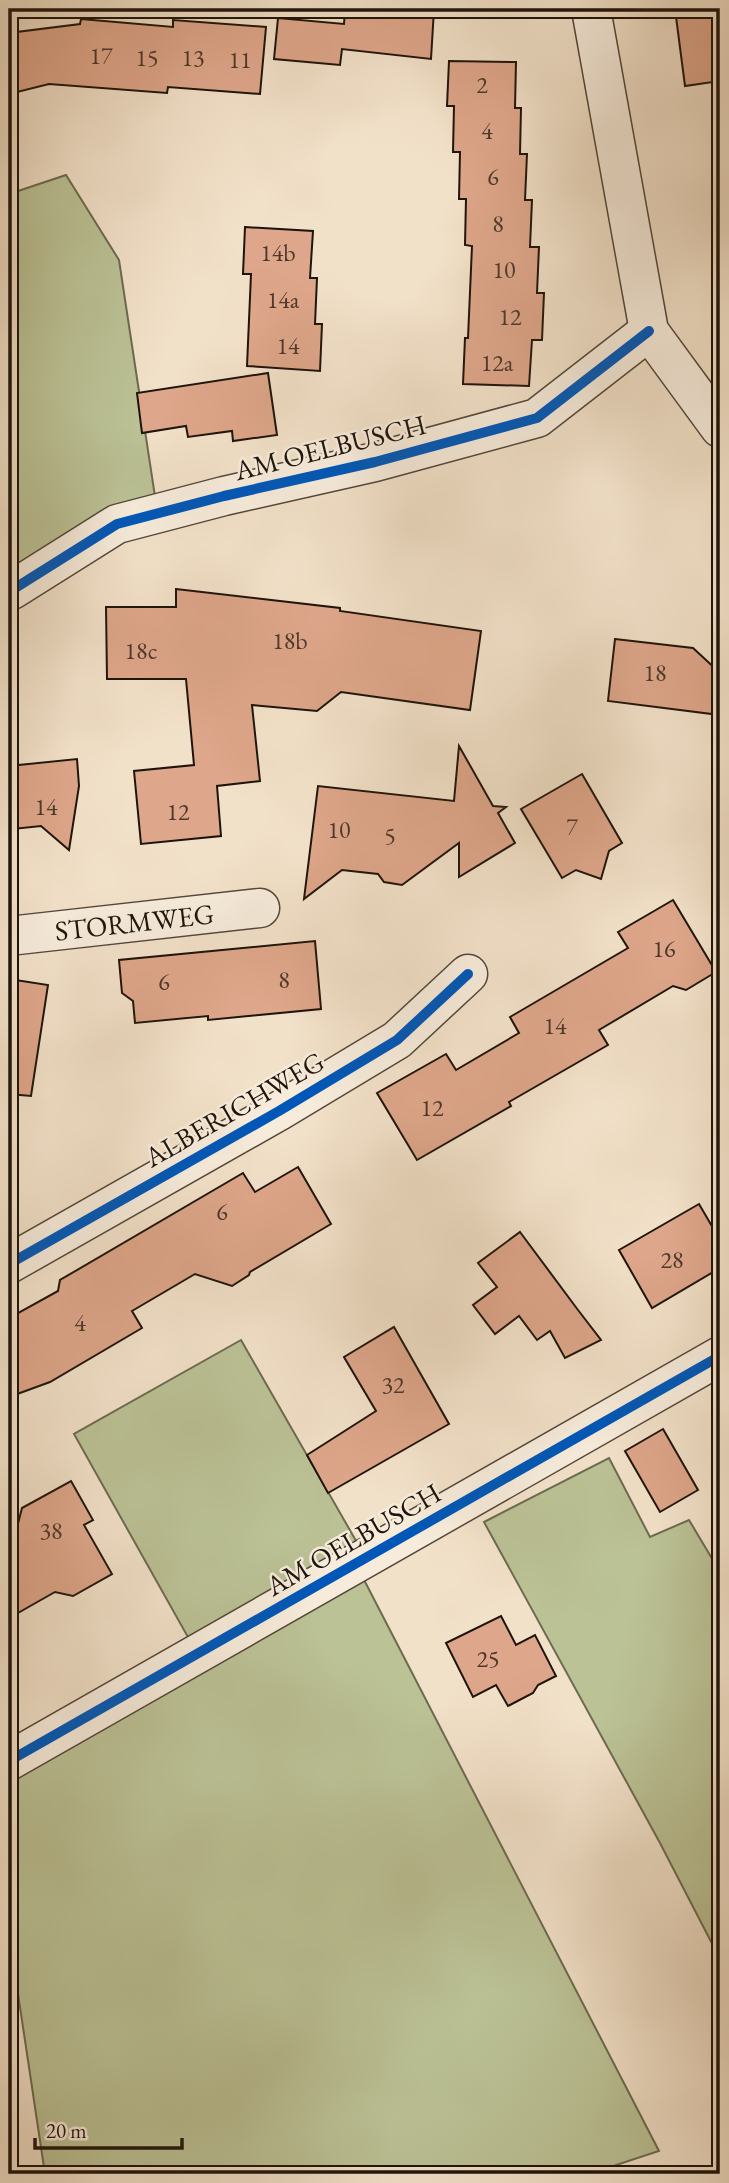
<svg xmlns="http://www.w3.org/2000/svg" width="729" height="2183" font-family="'EB Garamond',serif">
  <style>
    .green { fill: #bbc296; stroke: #6c6b50; stroke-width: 2 }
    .building { fill: #dea68a; stroke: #1e140b; stroke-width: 2 }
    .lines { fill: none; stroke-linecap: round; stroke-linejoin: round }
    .minor-casing { stroke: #53473a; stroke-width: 41 }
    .minor { stroke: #f7ecdc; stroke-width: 38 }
    .cycleway-casing { stroke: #f7ecdc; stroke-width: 15 }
    .cycleway { stroke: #0057b8; stroke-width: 10 }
    .labels { text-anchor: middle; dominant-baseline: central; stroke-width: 5; stroke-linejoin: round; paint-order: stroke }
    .number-label { font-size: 24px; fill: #4e382b }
    .street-label { font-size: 28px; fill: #1e140b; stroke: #f7ecdc }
  </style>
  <rect width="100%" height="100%" fill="#f2e1c9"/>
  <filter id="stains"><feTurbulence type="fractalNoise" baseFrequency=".00286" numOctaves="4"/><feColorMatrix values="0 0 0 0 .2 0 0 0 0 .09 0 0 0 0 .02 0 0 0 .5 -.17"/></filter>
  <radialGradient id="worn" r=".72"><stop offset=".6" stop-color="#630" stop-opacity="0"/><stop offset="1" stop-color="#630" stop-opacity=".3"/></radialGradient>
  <g class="green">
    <polygon points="66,175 119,260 156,503 9,574 9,194"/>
    <polygon points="241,1340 359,1546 189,1639 74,1434"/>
    <polygon points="609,1458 650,1537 689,1520 720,1572 720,1959 660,1843 484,1522"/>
    <polygon points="361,1574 659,2151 589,2174 45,2174 11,1947 9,1943 9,1779"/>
  </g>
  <g class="building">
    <polygon points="390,9 434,9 431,59 342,49 340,65 274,59 278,18 344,24 345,10 389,14"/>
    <polygon points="675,9 720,9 720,81 685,86"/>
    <polygon points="81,19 173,27 173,20 266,27 260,94 168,87 167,93 49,84 9,94 9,33 80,24"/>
    <polygon points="449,61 516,62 515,108 521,108 520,154 527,154 525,200 532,200 530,247 539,247 537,293 544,293 542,340 532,340 529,386 463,384 465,338 468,338 472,246 465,245 466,199 459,199 460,152 453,152 454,106 447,106"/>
    <polygon points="245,227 313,231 310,278 317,278 315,324 322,324 320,371 247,366 251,274 243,274"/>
    <polygon points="268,373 277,435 233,441 232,431 188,437 186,426 142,433 137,393"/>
    <polygon points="176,589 340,608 340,611 481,631 470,710 341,692 317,711 252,705 260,781 217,786 221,836 141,844 134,771 194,765 186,679 107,679 106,607 176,607"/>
    <polygon points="615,639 693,648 720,673 720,715 608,701"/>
    <polygon points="459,746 493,806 506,807 498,813 515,843 459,877 459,843 402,885 384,882 378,874 342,870 304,899 318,786 454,801"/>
    <polygon points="77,759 79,786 69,850 41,826 13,829 9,766"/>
    <polygon points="582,774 622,843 609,851 601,879 576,870 562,878 521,809"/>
    <polygon points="673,900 716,972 686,990 673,986 599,1030 608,1045 509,1102 511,1106 417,1160 377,1093 446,1054 456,1070 519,1033 510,1017 628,948 618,932"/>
    <polygon points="315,941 321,1009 208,1020 208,1016 135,1023 133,1001 122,993 119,960"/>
    <polygon points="9,979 48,985 31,1096 9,1094"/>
    <polygon points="298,1167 331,1224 250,1272 249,1275 232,1286 195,1274 132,1311 142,1328 50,1382 9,1397 9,1318 58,1291 60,1280 243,1173 255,1192"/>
    <polygon points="699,1204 720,1240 720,1268 652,1308 619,1250"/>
    <polygon points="520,1232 578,1310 601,1340 565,1358 550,1331 537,1340 519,1316 495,1334 473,1305 497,1287 478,1263"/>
    <polygon points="394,1327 449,1424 328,1493 307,1455 376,1411 344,1357"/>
    <polygon points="663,1429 698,1490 660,1512 625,1451"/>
    <polygon points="71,1481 93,1520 84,1525 112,1574 73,1596 55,1592 9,1618 9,1559 22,1508"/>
    <polygon points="501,1616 516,1645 535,1635 556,1676 538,1685 533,1693 508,1706 496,1685 473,1697 446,1643"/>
  </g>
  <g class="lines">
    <defs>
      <g id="minor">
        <polyline points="591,9 649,331 720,428"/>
        <polyline points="12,590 117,524 224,496 375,462 537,418 649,331"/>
        <path id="s1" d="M9,936L260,908"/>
        <polyline points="9,1264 279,1111 397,1040 468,974"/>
        <polyline points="9,1761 720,1356"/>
      </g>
    </defs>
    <use href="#minor" class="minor-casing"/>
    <use href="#minor" class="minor"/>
    <defs>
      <g id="cycleway">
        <polyline points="12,590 117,524 224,496 375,462 537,418 649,331"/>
        <polyline points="9,1264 279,1111 397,1040 468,974"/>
        <polyline points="9,1761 720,1356"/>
      </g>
    </defs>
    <use href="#cycleway" class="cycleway-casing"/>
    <use href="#cycleway" class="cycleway"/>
  </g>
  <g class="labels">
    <g class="number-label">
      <text x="101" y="55">17</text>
      <text x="147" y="57">15</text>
      <text x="193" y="57">13</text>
      <text x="240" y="59">11</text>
      <text x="482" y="84">2</text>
      <text x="487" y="130">4</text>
      <text x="493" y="176">6</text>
      <text x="498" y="223">8</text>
      <text x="278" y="252">14b</text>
      <text x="504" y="269">10</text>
      <text x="283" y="299">14a</text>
      <text x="510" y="316">12</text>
      <text x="288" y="345">14</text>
      <text x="497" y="362">12a</text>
      <text x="290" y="640">18b</text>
      <text x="141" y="650">18c</text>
      <text x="655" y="672">18</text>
      <text x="46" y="806">14</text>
      <text x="178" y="811">12</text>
      <text x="572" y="826">7</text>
      <text x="339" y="829">10</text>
      <text x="390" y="835">5</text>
      <text x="664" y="948">16</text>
      <text x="284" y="979">8</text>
      <text x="164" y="981">6</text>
      <text x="555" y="1025">14</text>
      <text x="432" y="1107">12</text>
      <text x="222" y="1211">6</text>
      <text x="672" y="1259">28</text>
      <text x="80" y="1322">4</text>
      <text x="393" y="1384">32</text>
      <text x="51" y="1530">38</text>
      <text x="488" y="1658">25</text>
    </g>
    <g class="street-label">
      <text transform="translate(330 447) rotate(-14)">AM OELBUSCH</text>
      <text stroke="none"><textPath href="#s1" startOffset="126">STORMWEG</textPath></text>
      <text transform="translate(234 1109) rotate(-30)">ALBERICHWEG</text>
      <text transform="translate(353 1539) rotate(-30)">AM OELBUSCH</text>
    </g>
  </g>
  <rect width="729" height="2183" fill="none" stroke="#f2e1c9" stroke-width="35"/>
  <rect x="10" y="10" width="708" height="2162" fill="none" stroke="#1e140b" stroke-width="3.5"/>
  <rect x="18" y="18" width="694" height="2148" fill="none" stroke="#1e140b" stroke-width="2"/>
  <path d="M35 2138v10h147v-10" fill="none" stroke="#1e140b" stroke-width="3.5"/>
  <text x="46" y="2138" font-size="21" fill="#1e140b" stroke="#f7ecdc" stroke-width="5" paint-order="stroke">20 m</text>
  <rect width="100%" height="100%" filter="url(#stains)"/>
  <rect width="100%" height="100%" fill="url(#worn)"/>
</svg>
